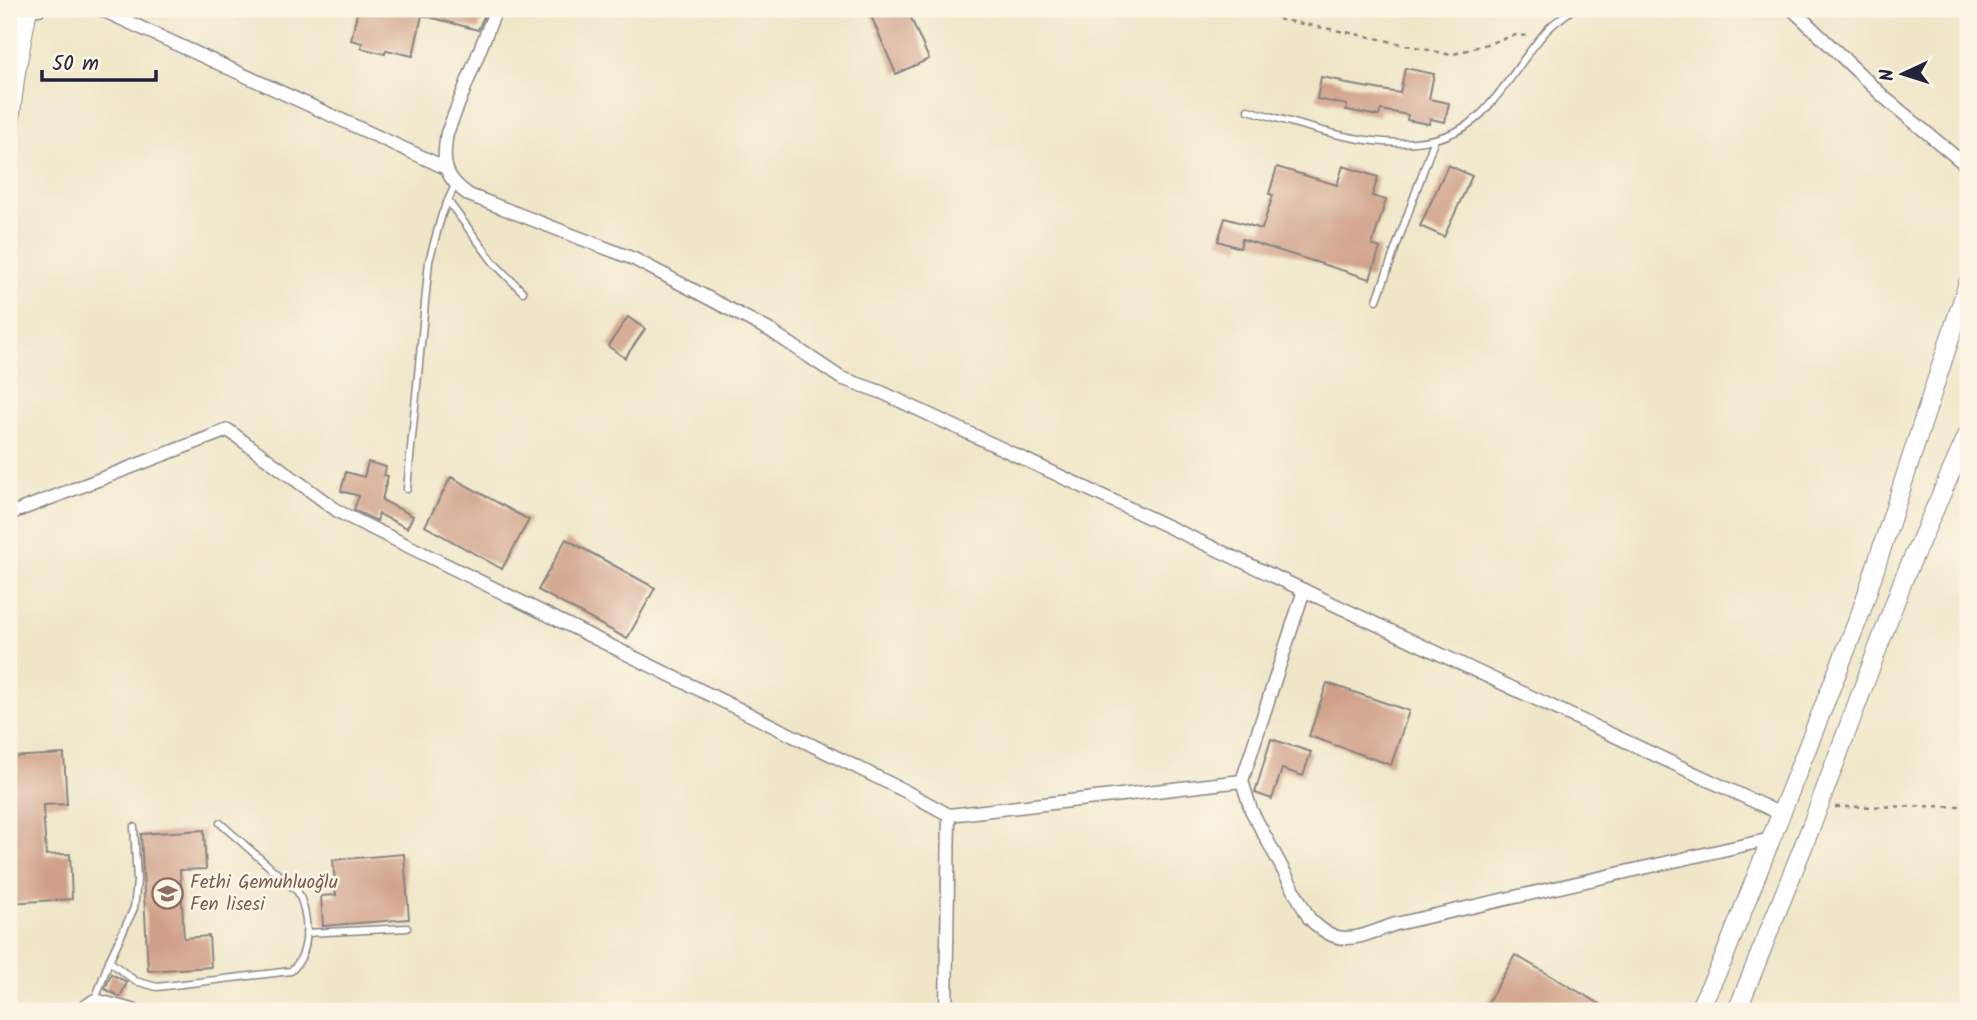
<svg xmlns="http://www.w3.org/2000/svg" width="1977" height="1020" font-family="Kalam,sans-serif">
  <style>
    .building { fill: #cf9f87 }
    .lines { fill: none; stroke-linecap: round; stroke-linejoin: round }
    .lane-casing { stroke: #888482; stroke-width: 9 }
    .street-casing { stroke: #888482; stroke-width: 15 }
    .secondary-casing { stroke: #888482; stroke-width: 20 }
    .path { stroke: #888482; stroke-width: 2.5; stroke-dasharray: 5 5; stroke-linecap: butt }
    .lane { stroke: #fff; stroke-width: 6 }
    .street { stroke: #fff; stroke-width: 12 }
    .secondary { stroke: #fff; stroke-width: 18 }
    .labels { text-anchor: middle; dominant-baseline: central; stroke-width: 5; stroke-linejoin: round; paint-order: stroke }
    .education-label { font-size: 19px; fill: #785e54; stroke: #fcf5e5; text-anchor: start }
  </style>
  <rect width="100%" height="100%" fill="#fcf5e5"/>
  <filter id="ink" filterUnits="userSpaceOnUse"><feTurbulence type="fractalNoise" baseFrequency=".0143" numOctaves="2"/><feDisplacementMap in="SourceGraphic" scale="14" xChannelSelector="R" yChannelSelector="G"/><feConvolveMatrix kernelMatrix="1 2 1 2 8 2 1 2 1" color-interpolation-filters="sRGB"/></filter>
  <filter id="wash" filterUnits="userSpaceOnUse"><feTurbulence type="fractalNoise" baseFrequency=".00686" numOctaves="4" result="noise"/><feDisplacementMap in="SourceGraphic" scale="28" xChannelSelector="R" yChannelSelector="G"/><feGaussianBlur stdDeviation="1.57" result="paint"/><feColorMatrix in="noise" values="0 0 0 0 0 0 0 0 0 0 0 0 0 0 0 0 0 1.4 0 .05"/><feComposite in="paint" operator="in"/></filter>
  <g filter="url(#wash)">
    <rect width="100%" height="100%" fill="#efe6c8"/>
    <g id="blocks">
      <g class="building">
        <polygon points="358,9 487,9 478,30 422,15 413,56 386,50 385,54 361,48 362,43 351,40"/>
        <polygon points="868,9 907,9 929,59 896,74"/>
        <polygon points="1405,68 1434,74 1429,99 1449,103 1445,122 1430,119 1429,124 1407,120 1408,115 1381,110 1379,116 1346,110 1347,105 1317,99 1321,77 1342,81 1341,83 1400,93"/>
        <polygon points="1448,165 1472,176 1444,237 1420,226"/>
        <polygon points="1343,166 1378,177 1372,196 1386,200 1372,245 1380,248 1370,279 1242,239 1240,248 1218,241 1225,218 1262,229 1273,195 1269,194 1277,167 1337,185"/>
        <polygon points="628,317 645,329 625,358 608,346"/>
        <polygon points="368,462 386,467 384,475 388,476 382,500 413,516 407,528 379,514 377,521 360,513 354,509 359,496 341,491 346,472 364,477"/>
        <polygon points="451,477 529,520 502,569 425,526"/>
        <polygon points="566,539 655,588 627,639 538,590"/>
        <polygon points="1327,683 1409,711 1391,765 1309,736"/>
        <polygon points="1271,739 1311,752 1303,776 1282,769 1272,799 1255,793"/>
        <polygon points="64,754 67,804 43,805 46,855 70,854 72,899 9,903 9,757"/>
        <polygon points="204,830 206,869 180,870 184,938 209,936 211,967 148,971 141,834"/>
        <polygon points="404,854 409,919 323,926 321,896 336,895 333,860"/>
        <polygon points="1515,955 1567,985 1612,1011 1483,1011"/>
        <polygon points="111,974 127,982 120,997 105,989"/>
      </g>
    </g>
  </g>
  <g filter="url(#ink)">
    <use href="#blocks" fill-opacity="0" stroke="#888482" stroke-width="2"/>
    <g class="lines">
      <defs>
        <g id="lane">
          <path d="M1248,110C1316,128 1424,172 1482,113C1507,88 1524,55 1548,29C1555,22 1565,15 1573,9"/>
          <polyline points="448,201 494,263 523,292"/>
          <polyline points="1377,300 1434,141"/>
          <polyline points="407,489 429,261 442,214 455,185"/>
          <polyline points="306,933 407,928"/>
          <path d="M109,961L135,981L157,987L291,971C312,952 309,916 298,892L220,823"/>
          <polyline points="95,1000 109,961 134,908 137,881 134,827"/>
        </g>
        <g id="street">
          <polyline points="34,9 39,9"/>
          <polyline points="100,9 446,168"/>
          <path d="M496,9L447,133C442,162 443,177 469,195L634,259L771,331L841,378L881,392L1781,814"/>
          <polyline points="1792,9 1885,98 1968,167"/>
          <polyline points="9,514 228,430 339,512 905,791 949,815 1242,781"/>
          <path d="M1304,590L1242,781L1251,810L1309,918C1340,951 1359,936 1396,924L1771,839"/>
          <polyline points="79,1011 95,1000 136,1011"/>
          <polyline points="946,1011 949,815"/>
        </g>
        <g id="secondary">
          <polyline points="9,128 16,72 27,14"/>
          <polyline points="1698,1011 1723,960 1861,612 1968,283"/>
          <polyline points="1737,1011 1811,827 1904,578 1968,434"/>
        </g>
      </defs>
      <use href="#lane" class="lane-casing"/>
      <use href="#street" class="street-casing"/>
      <use href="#secondary" class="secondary-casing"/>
      <g class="path">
        <polyline points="1261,9 1277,19 1366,36 1451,55 1516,35 1528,36"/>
        <polyline points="1835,807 1968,806"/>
      </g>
      <use href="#lane" class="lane"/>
      <use href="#street" class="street"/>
      <use href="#secondary" class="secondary"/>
    </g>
  </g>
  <defs>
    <symbol id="school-ring" viewBox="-11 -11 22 22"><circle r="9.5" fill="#fcf5e5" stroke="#8d6e63" stroke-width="1.5"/><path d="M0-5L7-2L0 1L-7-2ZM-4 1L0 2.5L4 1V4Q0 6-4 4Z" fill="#8d6e63"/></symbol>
  </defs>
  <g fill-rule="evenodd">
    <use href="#school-ring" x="150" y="876" width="35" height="35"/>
  </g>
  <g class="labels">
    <g class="education-label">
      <text x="190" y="883">Fethi Gemuhluoğlu<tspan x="190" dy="22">Fen lisesi</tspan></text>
    </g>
  </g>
  <rect width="1977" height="1020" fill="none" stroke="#fcf5e5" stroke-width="35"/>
  <g transform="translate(1903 74) rotate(266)" stroke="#fcf5e5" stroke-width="5" paint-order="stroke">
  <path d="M0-5L12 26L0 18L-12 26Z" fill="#22223b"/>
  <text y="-10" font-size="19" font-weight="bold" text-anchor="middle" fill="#22223b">N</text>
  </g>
  <path d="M42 70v10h114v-10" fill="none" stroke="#22223b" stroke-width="3.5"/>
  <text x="52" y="70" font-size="21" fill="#22223b" stroke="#fcf5e5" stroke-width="5" paint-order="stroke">50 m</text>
</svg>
